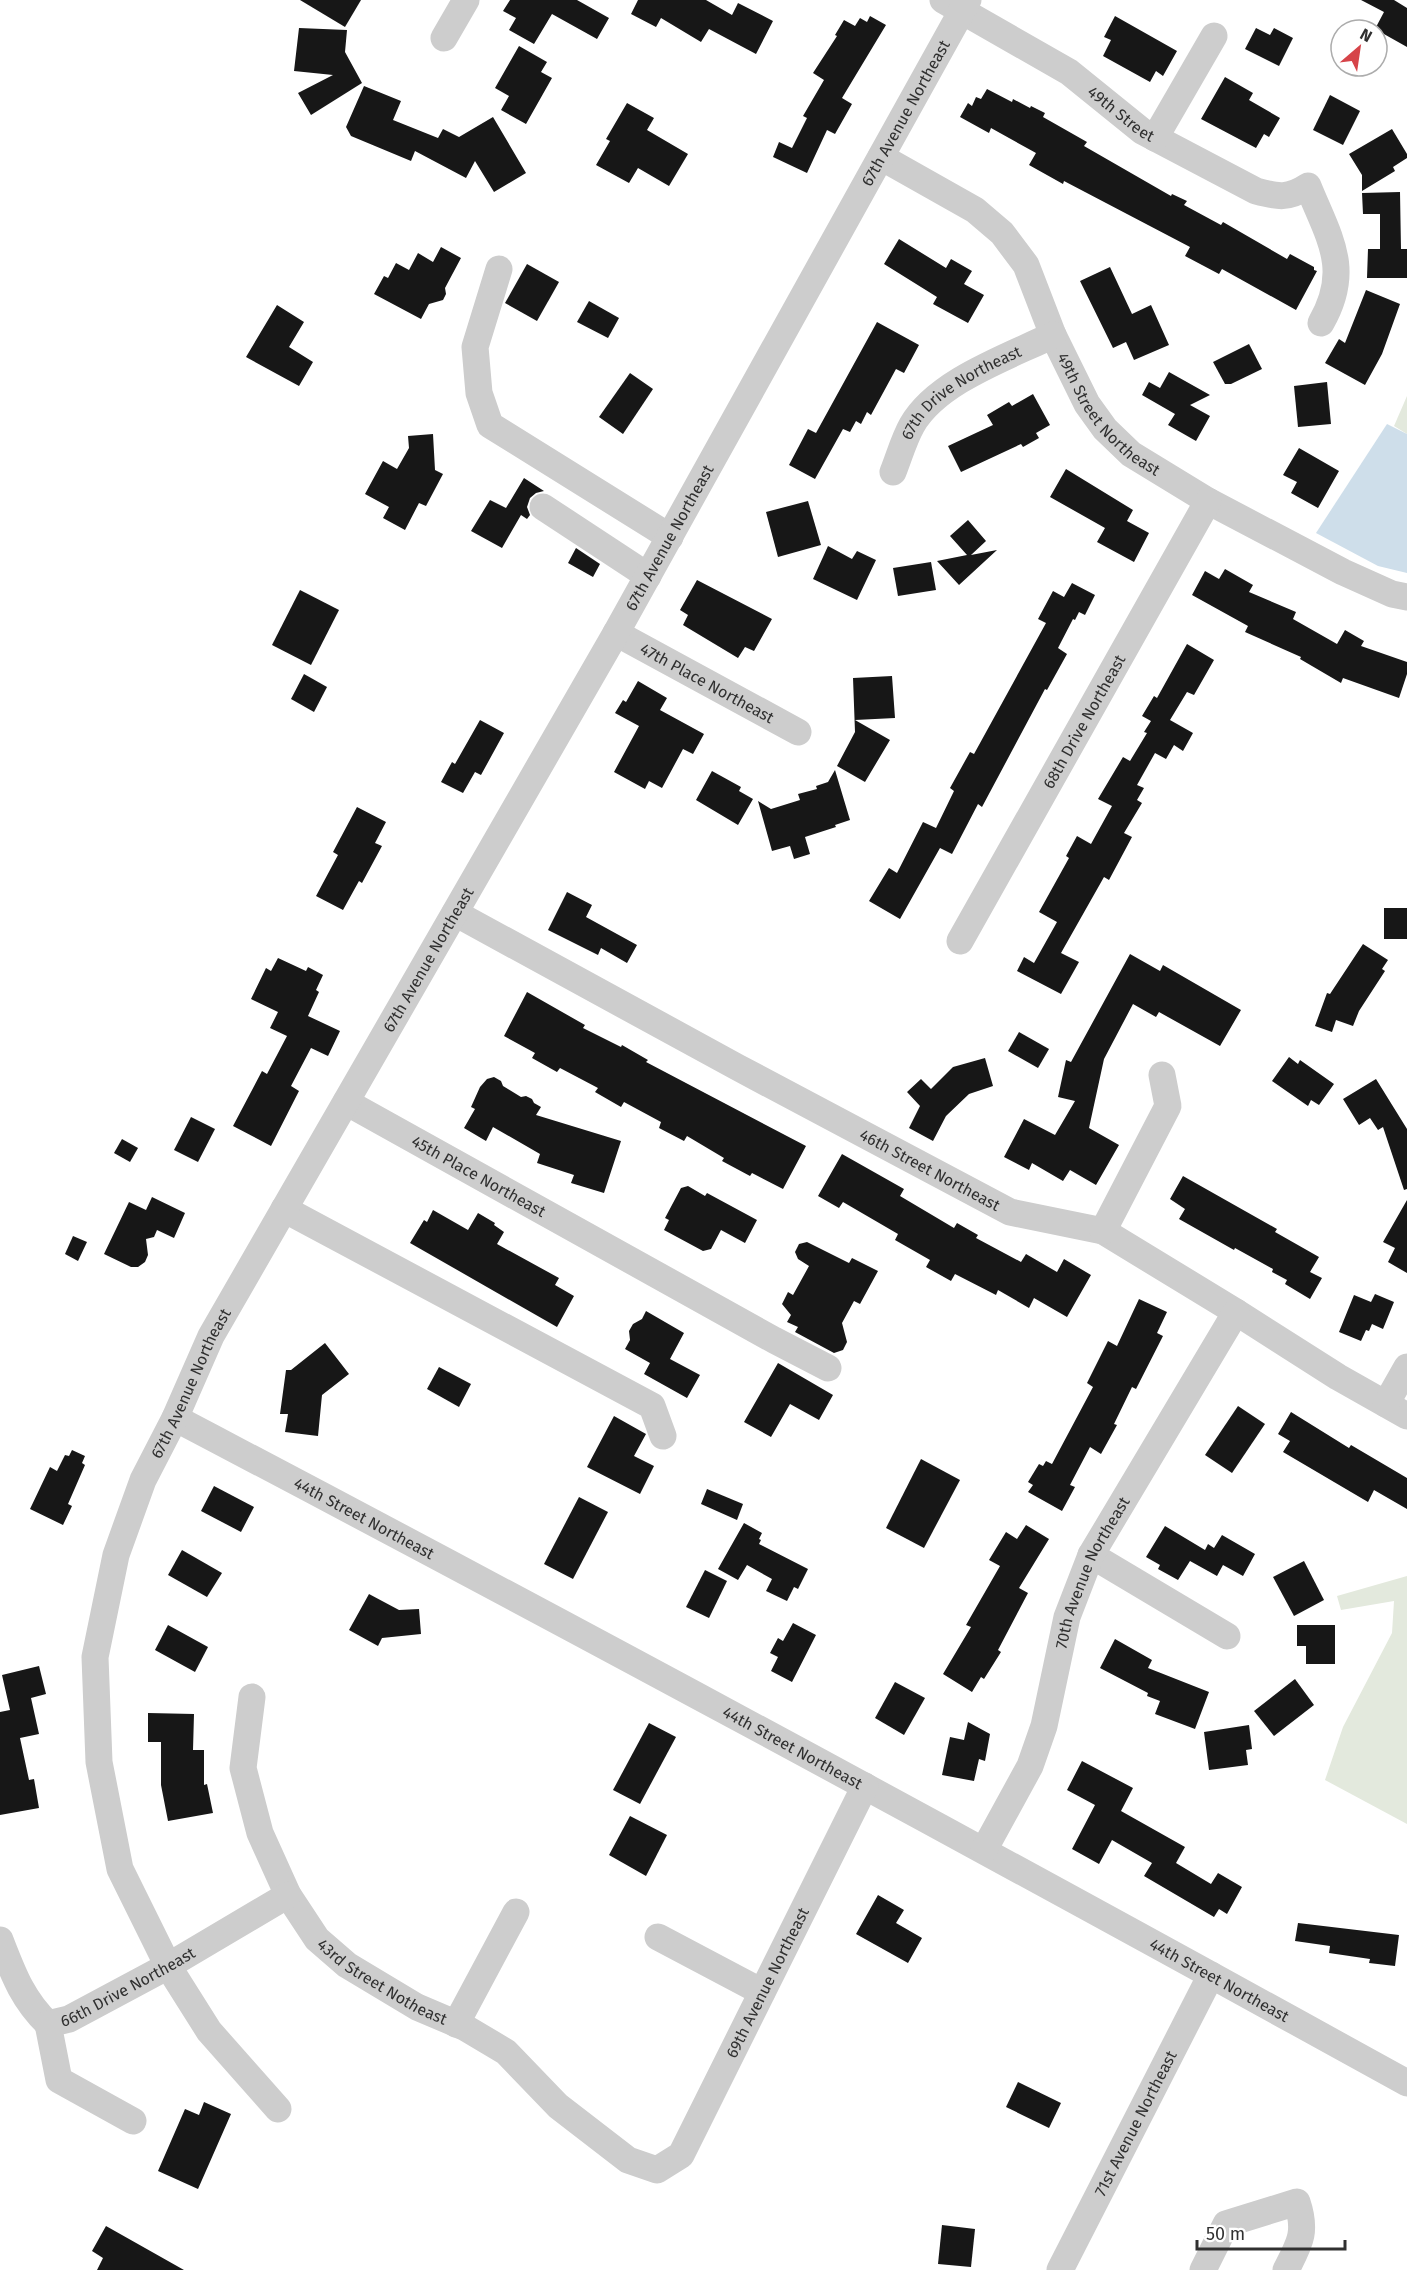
<svg xmlns="http://www.w3.org/2000/svg" width="1407" height="2270" font-family="'Fira Sans',sans-serif">
  <style>
    .green { fill: #e3e9dd }
    .water { fill: #cedeea }
    .building { fill: #171717 }
    .lines { fill: none; stroke-linecap: round; stroke-linejoin: round }
    .minor { stroke: #cdcdcd; stroke-width: 27 }
    .labels { text-anchor: middle; dominant-baseline: central; stroke-width: 6; stroke-linejoin: round; paint-order: stroke }
    .street-label { font-size: 16px; fill: #303030; stroke: #fff }
  </style>
  <rect width="100%" height="100%" fill="#fff"/>
  <g class="green">
    <polygon points="1407,396 1407,434 1394,426"/>
    <polygon points="1407,1576 1407,1824 1325,1780 1343,1727 1392,1633 1394,1601 1341,1610 1337,1596"/>
  </g>
  <polygon class="water" points="1387,424 1407,434 1407,573 1378,566 1316,533"/>
  <g class="building">
    <polygon points="300,0 361,0 345,27"/>
    <polygon points="510,0 577,0 609,18 597,39 552,14 534,44 509,30 516,18 503,11"/>
    <polygon points="638,0 706,0 732,15 738,3 773,21 756,54 709,29 701,42 661,18 656,27 631,14"/>
    <polygon points="1361,0 1394,0 1407,8 1407,47 1375,29 1384,12"/>
    <polygon points="870,16 886,25 842,98 852,104 835,134 827,130 807,173 773,157 779,142 792,148 807,118 803,116 824,80 813,73 837,36 835,35 844,20 855,26 860,18 867,22"/>
    <polygon points="1115,16 1177,51 1163,76 1156,71 1150,82 1103,56 1111,40 1104,37"/>
    <polygon points="299,28 347,30 345,52 362,83 311,115 298,93 333,75 294,71"/>
    <polygon points="1256,28 1270,35 1274,28 1293,38 1279,66 1245,49"/>
    <polygon points="519,46 547,62 541,72 552,78 526,124 501,110 509,96 495,88"/>
    <polygon points="1225,77 1253,93 1249,100 1280,118 1269,137 1264,134 1256,148 1201,119"/>
    <polygon points="364,86 401,101 393,120 438,138 443,129 459,137 493,117 526,173 494,192 475,161 466,178 415,151 411,161 351,136 346,127"/>
    <polygon points="987,89 1012,102 1013,99 1030,108 1031,106 1045,113 1043,117 1087,142 1084,146 1171,196 1172,194 1187,201 1184,205 1221,225 1223,222 1287,259 1290,254 1314,267 1314,270 1317,271 1296,310 1222,269 1219,274 1185,256 1190,247 1064,181 1063,184 1029,165 1036,153 991,128 989,133 960,117 968,103 972,106 976,97 981,99"/>
    <polygon points="1330,95 1360,111 1343,145 1313,130"/>
    <polygon points="627,103 654,118 647,130 688,154 669,186 638,168 629,183 596,165 610,141 606,139"/>
    <polygon points="1392,129 1407,154 1407,158 1393,167 1395,171 1362,191 1362,175 1349,154"/>
    <polygon points="1400,192 1401,249 1407,249 1407,278 1367,278 1368,249 1380,249 1380,214 1363,214 1362,193"/>
    <polygon points="899,239 946,268 951,259 972,271 964,284 984,295 968,323 933,304 937,297 884,264"/>
    <polygon points="441,247 461,258 445,288 446,294 443,300 429,304 421,319 374,294 384,276 388,278 396,263 409,270 418,253 433,262"/>
    <polygon points="527,264 559,282 537,321 505,303"/>
    <polygon points="1110,267 1132,314 1151,305 1169,345 1134,360 1126,342 1113,348 1080,281"/>
    <polygon points="1366,290 1400,304 1382,354 1365,385 1325,363 1339,339 1345,343"/>
    <polygon points="589,301 619,318 608,338 577,322"/>
    <polygon points="277,305 304,322 289,347 313,362 299,386 246,357"/>
    <polygon points="877,322 919,345 904,373 896,369 871,415 867,412 861,424 856,421 850,432 843,429 815,479 789,465 808,429 816,433"/>
    <polygon points="1249,344 1262,369 1231,384 1225,384 1213,362"/>
    <polygon points="1169,372 1210,395 1190,405 1210,416 1196,441 1168,425 1175,414 1142,395 1149,382 1160,388"/>
    <polygon points="630,373 653,389 623,434 599,417"/>
    <polygon points="1327,382 1331,424 1298,427 1294,386"/>
    <polygon points="1033,394 1050,425 1036,433 1039,438 1023,447 1021,444 961,472 948,446 993,425 987,415 1009,402 1012,406"/>
    <polygon points="433,434 435,470 443,474 426,506 419,503 405,530 383,518 389,507 365,494 383,461 397,469 409,448 408,436"/>
    <polygon points="1299,448 1339,471 1318,508 1291,493 1297,482 1283,475"/>
    <polygon points="1066,469 1133,510 1127,521 1149,533 1134,562 1097,542 1105,528 1050,497"/>
    <polygon points="524,478 544,491 536,493 530,498 527,507 530,515 527,519 521,515 502,548 471,531 490,500 506,508"/>
    <polygon points="808,501 821,545 778,557 766,512"/>
    <polygon points="968,520 986,541 971,555 997,550 959,585 937,561 967,555 950,536"/>
    <polygon points="828,546 852,559 857,551 876,560 857,600 813,579"/>
    <polygon points="576,548 600,564 593,577 568,563"/>
    <polygon points="931,562 936,590 898,596 893,568"/>
    <polygon points="1225,569 1253,585 1249,592 1296,612 1293,619 1337,644 1345,630 1364,641 1361,646 1407,662 1407,674 1399,698 1343,678 1341,683 1300,659 1301,657 1245,632 1248,626 1192,595 1205,571 1219,579"/>
    <polygon points="697,580 772,619 754,651 745,647 738,658 683,625 688,615 680,610"/>
    <polygon points="1072,583 1095,595 1085,615 1079,612 1075,620 1073,619 1058,648 1067,654 1047,690 1045,689 982,807 978,804 952,854 940,848 900,919 869,901 889,868 897,873 923,822 936,828 954,791 950,788 970,752 974,754 1046,623 1038,619 1053,591 1064,597"/>
    <polygon points="300,590 339,610 311,665 272,645"/>
    <polygon points="1187,644 1214,660 1194,695 1187,692 1170,720 1193,733 1183,751 1174,745 1166,759 1155,753 1137,785 1144,788 1137,800 1142,803 1124,833 1132,837 1109,880 1104,877 1061,953 1079,962 1061,994 1017,971 1024,957 1034,963 1057,922 1039,912 1069,858 1066,856 1077,836 1091,844 1112,806 1098,799 1123,757 1130,761 1147,733 1144,732 1151,721 1142,716 1154,696 1157,698"/>
    <polygon points="304,674 327,687 314,712 291,699"/>
    <polygon points="892,676 895,718 855,720 890,740 865,782 837,766 855,732 853,678"/>
    <polygon points="638,681 667,698 660,710 704,734 693,754 683,749 662,788 649,781 645,789 614,772 639,726 615,713 623,700 626,702"/>
    <polygon points="480,720 504,733 481,775 475,772 463,793 441,782 452,762 455,764"/>
    <polygon points="835,770 850,820 835,825 836,827 805,837 810,854 794,859 790,846 772,851 758,801 771,809 800,800 798,794 817,789 816,786 828,782"/>
    <polygon points="712,771 741,787 739,791 753,799 738,825 696,800"/>
    <polygon points="357,807 386,822 375,843 382,846 362,883 359,881 343,910 316,896 338,855 333,852"/>
    <polygon points="567,892 592,905 586,917 637,945 627,963 601,948 598,955 548,930"/>
    <rect x="1384" y="908" width="23" height="31"/>
    <polygon points="1363,944 1388,960 1382,969 1385,971 1359,1011 1353,1026 1336,1020 1332,1032 1315,1026 1327,993 1330,994"/>
    <polygon points="1130,954 1160,971 1163,965 1241,1010 1220,1046 1159,1012 1156,1017 1133,1004 1104,1059 1089,1128 1119,1145 1096,1185 1070,1170 1063,1181 1032,1163 1029,1170 1004,1157 1024,1119 1055,1135 1075,1101 1058,1097 1066,1060 1071,1062"/>
    <polygon points="278,958 306,971 308,967 323,975 316,990 319,992 308,1016 340,1031 328,1056 311,1048 291,1086 299,1091 271,1146 233,1126 262,1071 267,1074 287,1036 270,1028 278,1012 251,999 266,968 271,971"/>
    <polygon points="527,992 585,1025 583,1028 621,1047 622,1045 648,1060 646,1062 806,1146 783,1189 752,1173 750,1176 722,1161 724,1158 687,1136 684,1141 659,1128 661,1122 624,1102 621,1107 595,1092 598,1088 560,1068 557,1072 532,1058 535,1053 504,1036"/>
    <polygon points="1019,1032 1049,1049 1038,1068 1008,1051"/>
    <polygon points="1289,1057 1298,1064 1300,1060 1334,1084 1319,1105 1311,1100 1308,1106 1272,1081"/>
    <polygon points="985,1058 993,1086 969,1094 946,1116 933,1141 909,1128 920,1106 907,1092 921,1079 931,1089 953,1067"/>
    <polygon points="494,1077 501,1081 503,1086 521,1097 526,1096 532,1099 534,1103 541,1107 536,1115 621,1141 604,1193 571,1183 574,1175 537,1163 540,1154 493,1127 486,1141 464,1128 475,1109 471,1107 480,1087 487,1079"/>
    <polygon points="1376,1079 1407,1129 1407,1189 1404,1190 1383,1127 1378,1130 1370,1118 1359,1125 1343,1099"/>
    <polygon points="191,1117 215,1129 198,1162 174,1150"/>
    <polygon points="122,1139 138,1148 130,1162 114,1153"/>
    <polygon points="842,1154 904,1189 900,1196 954,1228 957,1223 978,1235 976,1238 1021,1262 1026,1254 1057,1272 1064,1259 1091,1275 1067,1317 1034,1298 1029,1308 998,1290 996,1295 955,1274 951,1281 926,1267 930,1260 895,1240 898,1234 843,1202 839,1208 818,1196"/>
    <polygon points="1183,1176 1277,1229 1275,1232 1319,1257 1310,1272 1322,1278 1310,1299 1285,1284 1287,1280 1272,1272 1273,1269 1235,1248 1234,1250 1179,1219 1185,1209 1170,1199"/>
    <polygon points="688,1186 705,1196 707,1193 757,1220 745,1243 721,1230 711,1249 703,1251 664,1230 669,1220 665,1218 681,1188"/>
    <polygon points="152,1197 185,1213 174,1238 157,1230 154,1237 146,1239 148,1255 145,1262 138,1267 131,1267 104,1254 129,1202 146,1210"/>
    <polygon points="1407,1200 1407,1273 1388,1262 1395,1248 1383,1242"/>
    <polygon points="433,1210 468,1230 478,1213 495,1223 494,1225 504,1232 497,1244 559,1278 555,1285 574,1296 557,1327 410,1243 424,1220 427,1222"/>
    <polygon points="73,1236 87,1242 78,1261 65,1254"/>
    <polygon points="807,1242 849,1263 852,1258 878,1271 860,1304 854,1301 842,1323 847,1342 843,1350 834,1353 795,1332 798,1327 787,1322 791,1315 782,1304 788,1292 793,1295 809,1266 798,1259 795,1252 799,1244"/>
    <polygon points="1375,1294 1394,1302 1383,1329 1372,1324 1369,1331 1366,1330 1361,1341 1339,1332 1354,1295 1371,1302"/>
    <polygon points="1139,1299 1167,1312 1157,1333 1163,1336 1136,1389 1132,1387 1114,1424 1117,1425 1101,1454 1090,1447 1070,1485 1075,1487 1062,1511 1028,1492 1033,1485 1028,1482 1039,1464 1043,1466 1046,1461 1052,1464 1093,1387 1087,1383 1108,1341 1117,1346"/>
    <polygon points="646,1311 684,1333 670,1359 700,1375 687,1398 644,1374 650,1363 625,1349 630,1340 629,1331 633,1324 642,1319"/>
    <polygon points="325,1343 349,1374 322,1395 318,1436 285,1432 288,1414 280,1414 286,1370 291,1370"/>
    <polygon points="778,1363 833,1395 819,1420 790,1404 771,1437 744,1422"/>
    <polygon points="439,1367 471,1384 459,1407 427,1389"/>
    <polygon points="1238,1406 1265,1424 1232,1473 1205,1455"/>
    <polygon points="1291,1412 1349,1448 1351,1445 1407,1478 1407,1509 1374,1490 1368,1502 1283,1452 1290,1441 1278,1434"/>
    <polygon points="614,1416 646,1434 634,1456 654,1466 640,1494 587,1467"/>
    <polygon points="72,1450 85,1456 82,1463 85,1465 68,1504 72,1506 63,1525 30,1509 50,1467 57,1471 65,1455 69,1456"/>
    <polygon points="921,1459 960,1480 924,1548 886,1528"/>
    <polygon points="214,1486 254,1507 241,1532 201,1511"/>
    <polygon points="707,1489 743,1504 737,1520 701,1504"/>
    <polygon points="579,1497 608,1512 573,1579 544,1564"/>
    <polygon points="744,1523 762,1533 759,1539 761,1540 759,1544 808,1569 798,1589 794,1587 787,1601 766,1591 772,1579 747,1565 738,1580 718,1569"/>
    <polygon points="1026,1525 1049,1539 1019,1588 1028,1593 998,1650 1001,1652 984,1679 981,1677 972,1692 943,1674 971,1627 966,1625 1000,1566 989,1560 1006,1532 1017,1539"/>
    <polygon points="1165,1526 1205,1550 1208,1544 1214,1548 1222,1535 1255,1554 1243,1576 1223,1565 1217,1576 1190,1561 1178,1580 1158,1569 1160,1565 1146,1557"/>
    <polygon points="182,1550 222,1573 207,1597 168,1575"/>
    <polygon points="1304,1561 1324,1600 1294,1616 1273,1577"/>
    <polygon points="705,1570 727,1581 709,1618 686,1607"/>
    <polygon points="369,1594 399,1610 419,1609 421,1634 382,1638 378,1646 349,1630"/>
    <polygon points="793,1623 816,1635 792,1682 771,1671 778,1657 770,1653 778,1638 783,1641"/>
    <polygon points="168,1625 208,1647 195,1672 155,1650"/>
    <polygon points="1297,1625 1335,1625 1335,1664 1306,1664 1306,1646 1297,1646"/>
    <polygon points="1115,1639 1152,1660 1148,1668 1209,1692 1195,1729 1155,1714 1160,1701 1147,1696 1148,1693 1100,1668"/>
    <polygon points="39,1666 46,1694 31,1698 39,1734 20,1738 29,1780 34,1779 39,1808 0,1815 0,1712 10,1710 2,1675"/>
    <polygon points="1295,1679 1314,1705 1274,1736 1254,1711"/>
    <polygon points="895,1682 925,1698 904,1735 875,1718"/>
    <polygon points="148,1713 194,1714 193,1750 204,1750 204,1785 207,1784 213,1813 168,1821 161,1785 161,1742 148,1742"/>
    <polygon points="968,1722 990,1734 985,1761 979,1759 974,1781 942,1775 950,1737 964,1740"/>
    <polygon points="649,1723 676,1737 640,1804 613,1790"/>
    <polygon points="1249,1725 1252,1749 1246,1750 1248,1765 1209,1770 1204,1732"/>
    <polygon points="1082,1761 1133,1788 1121,1811 1185,1847 1176,1863 1211,1884 1218,1873 1242,1887 1227,1914 1219,1909 1214,1917 1144,1876 1152,1863 1112,1840 1099,1864 1072,1849 1095,1805 1067,1790"/>
    <polygon points="630,1816 667,1835 646,1876 609,1855"/>
    <polygon points="878,1895 904,1910 896,1923 922,1938 908,1963 856,1934"/>
    <polygon points="1298,1923 1399,1935 1395,1966 1369,1963 1370,1959 1329,1953 1330,1946 1295,1941"/>
    <polygon points="1018,2082 1061,2103 1049,2128 1006,2107"/>
    <polygon points="204,2102 231,2114 198,2189 158,2171 185,2109 199,2115"/>
    <polygon points="942,2225 975,2229 971,2267 938,2264"/>
    <polygon points="106,2226 184,2270 97,2270 103,2258 92,2251"/>
  </g>
  <g class="lines">
    <g class="minor">
      <path id="s1" d="M943,0L1069,72L1142,131L1256,191C1278,197 1288,199 1308,186C1329,238 1352,269 1321,323"/>
      <polyline points="444,38 466,0"/>
      <polyline points="1155,138 1214,36"/>
      <path id="s2" d="M881,157L975,210L1002,233L1026,265L1053,335L1087,404L1105,429L1131,454L1208,501L1343,572L1392,594L1407,597"/>
      <polyline points="499,269 475,347 479,393 490,425 670,537"/>
      <path id="s3" d="M893,472C899,457 904,439 912,425C937,381 1008,357 1053,335"/>
      <polyline points="543,507 648,576"/>
      <path id="s4" d="M616,633L798,732"/>
      <path id="s5" d="M455,913L737,1067L1010,1212L1103,1231L1236,1312L1338,1377L1407,1416"/>
      <path id="s6" d="M960,941L1208,501"/>
      <path id="s7" d="M346,1102L774,1340L828,1368"/>
      <polyline points="284,1209 652,1406 663,1436"/>
      <polyline points="1103,1231 1168,1106 1162,1075"/>
      <polyline points="1386,1404 1407,1367"/>
      <path id="s8" d="M175,1418C588,1635 998,1857 1407,2083"/>
      <polyline points="1091,1555 1227,1636"/>
      <path id="s9" d="M252,1697L243,1768L260,1833L288,1895L317,1939L347,1965L417,2007L464,2027L506,2052L558,2106L628,2160L657,2170L681,2155L865,1786"/>
      <path id="s10" d="M984,1850L1030,1766L1044,1726L1067,1617L1091,1555L1236,1312"/>
      <polyline points="658,1937 762,1992"/>
      <path id="s11" d="M0,1940C13,1973 22,1999 48,2024L69,2019L168,1966L288,1895"/>
      <polyline points="48,2024 59,2080 133,2121"/>
      <polyline points="456,2024 516,1912"/>
      <path id="s12" d="M278,2109L209,2031L168,1966L120,1869L99,1762L95,1657L116,1555L143,1480L175,1418L211,1336L616,633L968,0"/>
      <path id="s13" d="M1060,2270L1211,1975"/>
      <path d="M1203,2270L1226,2224L1297,2202C1307,2232 1300,2243 1286,2270"/>
    </g>
  </g>
  <g class="labels">
    <g class="street-label">
      <text stroke="none"><textPath href="#s1" startOffset="212">49th Street</textPath></text>
      <text stroke="none"><textPath href="#s12" startOffset="2253">67th Avenue Northeast</textPath></text>
      <text stroke="none"><textPath href="#s3" startOffset="110">67th Drive Northeast</textPath></text>
      <text stroke="none"><textPath href="#s2" startOffset="357">49th Street Northeast</textPath></text>
      <text stroke="none"><textPath href="#s12" startOffset="1767">67th Avenue Northeast</textPath></text>
      <text stroke="none"><textPath href="#s4" startOffset="104">47th Place Northeast</textPath></text>
      <text stroke="none"><textPath href="#s6" startOffset="252">68th Drive Northeast</textPath></text>
      <text stroke="none"><textPath href="#s12" startOffset="1281">67th Avenue Northeast</textPath></text>
      <text stroke="none"><textPath href="#s5" startOffset="540">46th Street Northeast</textPath></text>
      <text stroke="none"><textPath href="#s7" startOffset="152">45th Place Northeast</textPath></text>
      <text stroke="none"><textPath href="#s12" startOffset="795">67th Avenue Northeast</textPath></text>
      <text stroke="none"><textPath href="#s8" startOffset="214">44th Street Northeast</textPath></text>
      <text stroke="none"><textPath href="#s10" startOffset="300">70th Avenue Northeast</textPath></text>
      <text stroke="none"><textPath href="#s8" startOffset="700">44th Street Northeast</textPath></text>
      <text stroke="none"><textPath href="#s9" startOffset="338">43rd Street Notheast</textPath></text>
      <text stroke="none"><textPath href="#s8" startOffset="1186">44th Street Northeast</textPath></text>
      <text stroke="none"><textPath href="#s9" startOffset="896">69th Avenue Northeast</textPath></text>
      <text stroke="none"><textPath href="#s11" startOffset="186">66th Drive Northeast</textPath></text>
      <text stroke="none"><textPath href="#s13" startOffset="165">71st Avenue Northeast</textPath></text>
    </g>
  </g>
  <g transform="translate(1359 48) rotate(29)"><circle r="28" fill="#ffffff" stroke="#acacac" stroke-width="1.5"/>
  <path d="M0-4.5L10 22L0 15L-10 22Z" fill="#d64449"/>
  <text y="-9" font-size="16" font-weight="bold" text-anchor="middle" fill="#303030">N</text>
  </g>
  <path d="M1197 2240v9h148v-9" fill="none" stroke="#303030" stroke-width="3"/>
  <text x="1206" y="2240" font-size="18" fill="#303030" stroke="#ffffff" stroke-width="4.5" paint-order="stroke">50 m</text>
</svg>
